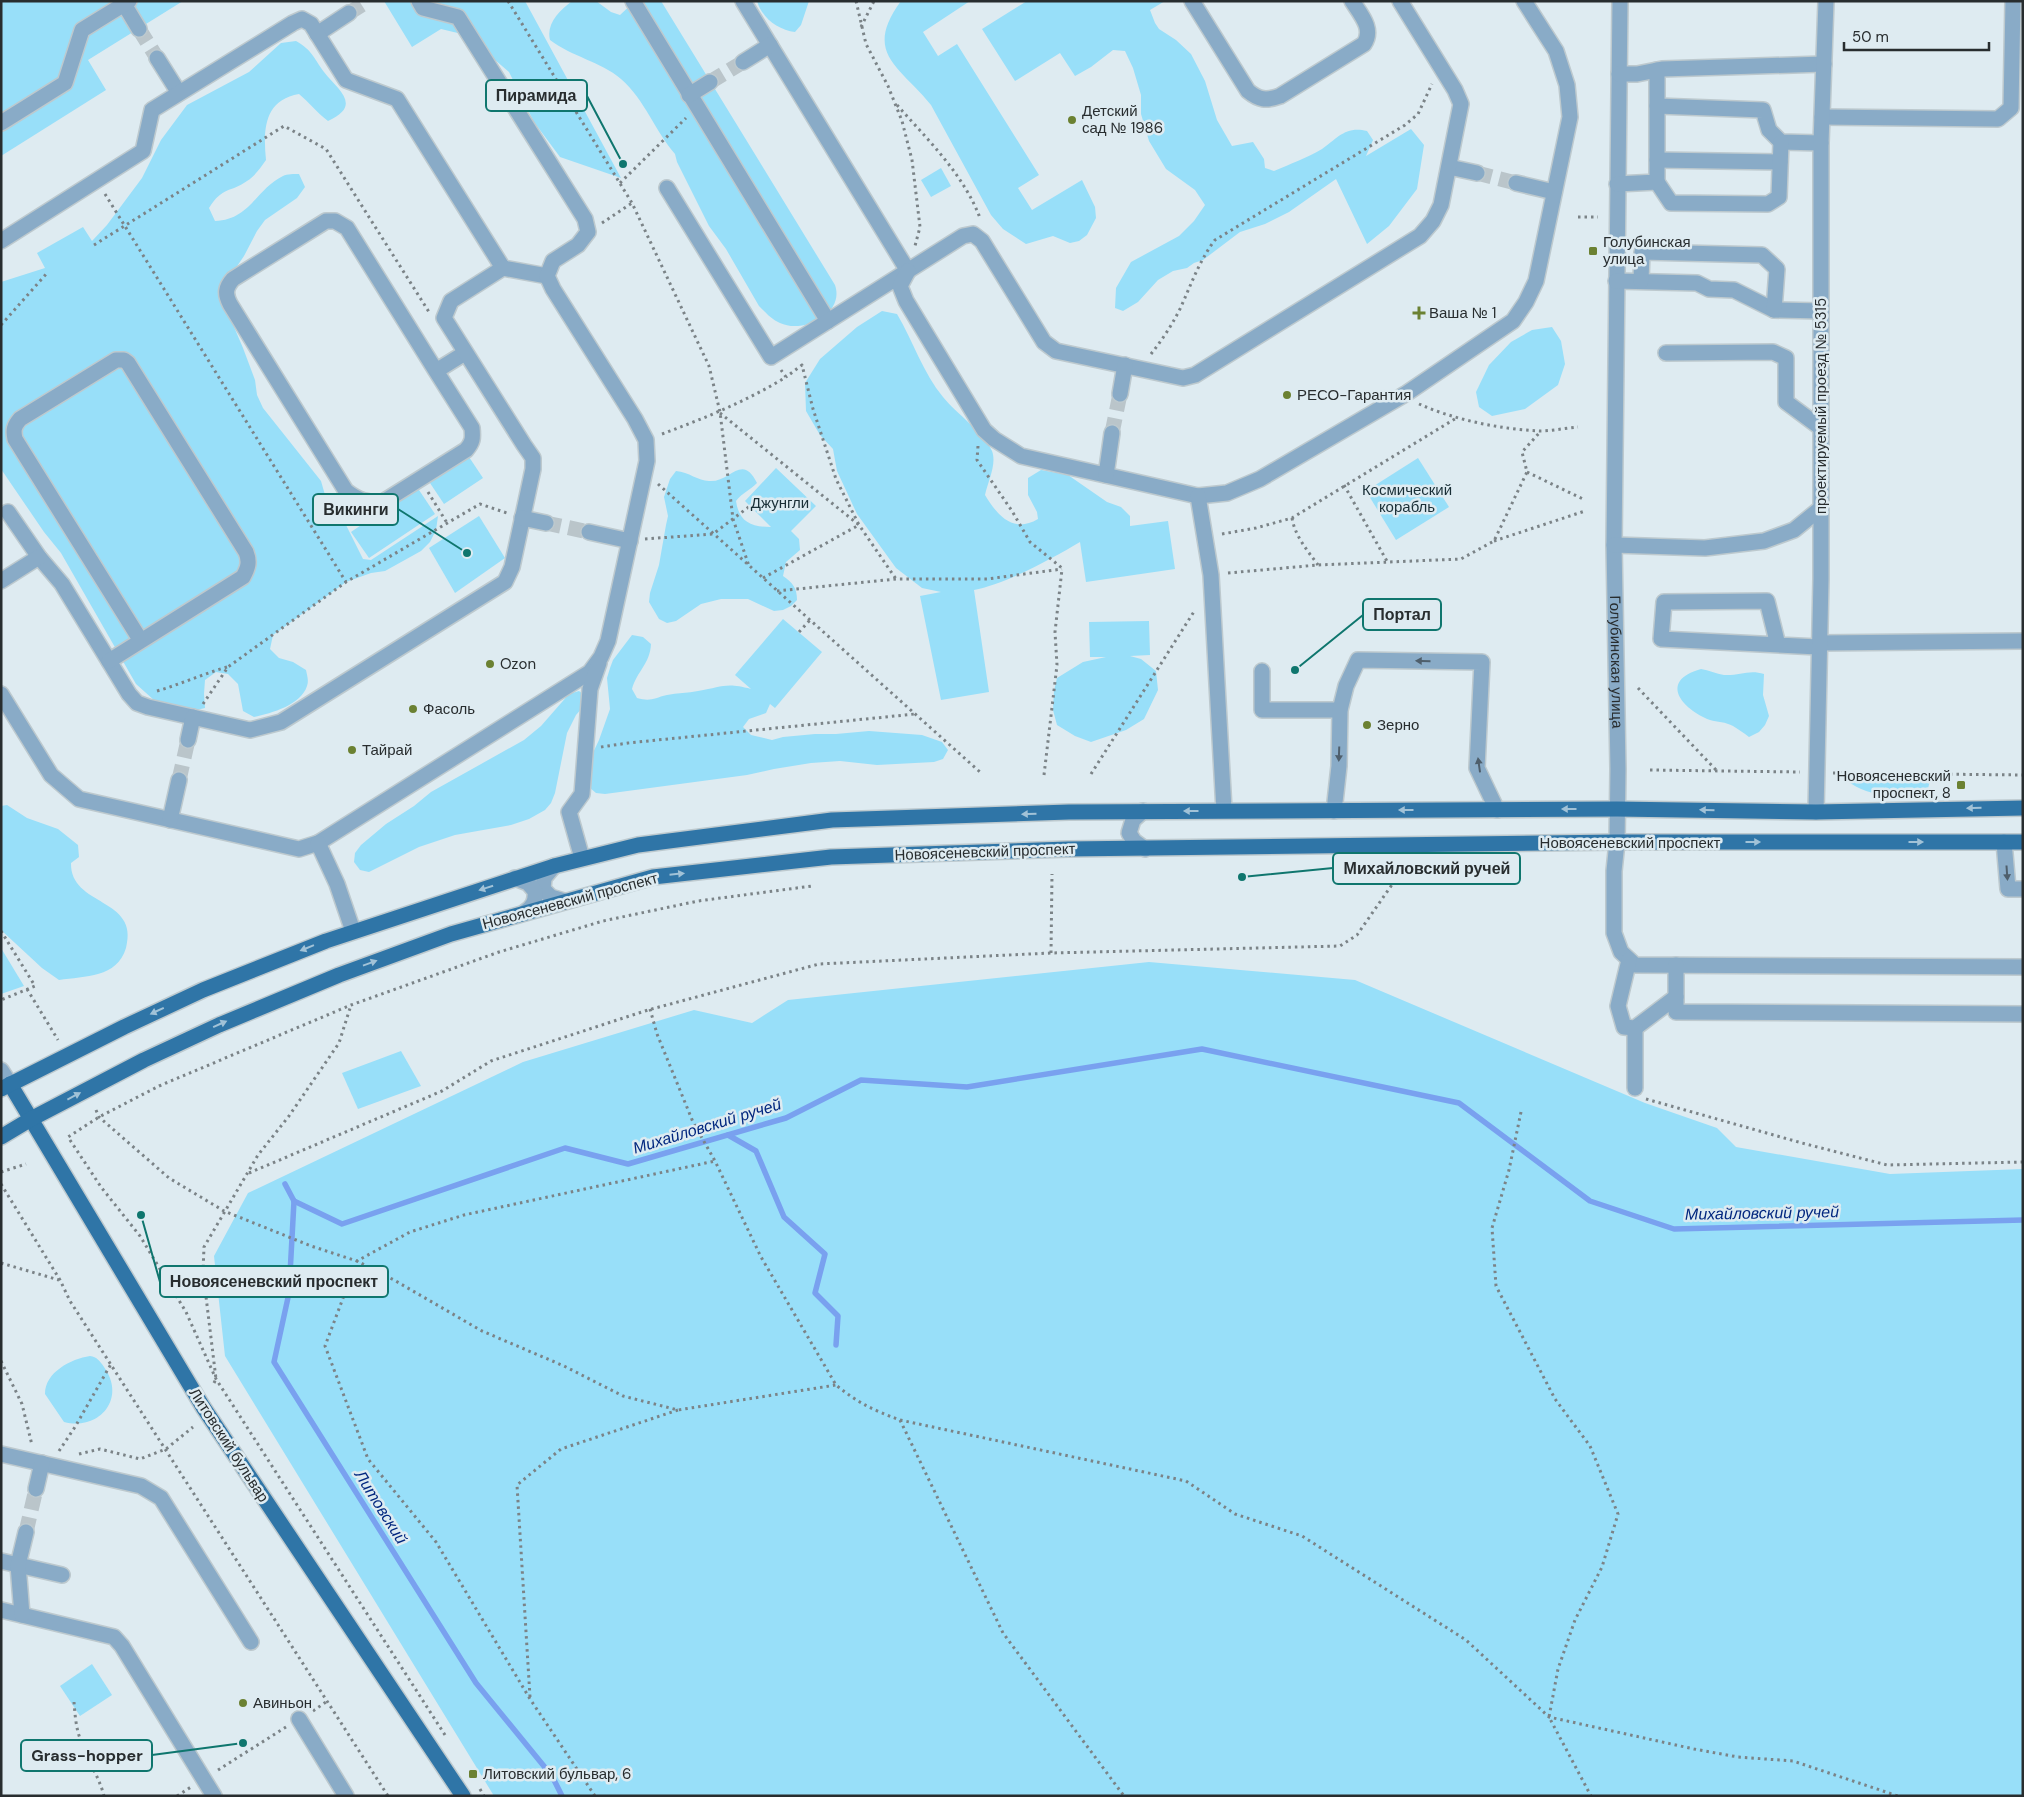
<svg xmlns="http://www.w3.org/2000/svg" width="2024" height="1797" font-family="'DM Sans',sans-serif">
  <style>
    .green { fill: #98dff9 }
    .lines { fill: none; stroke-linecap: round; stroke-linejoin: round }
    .stream { stroke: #79a1ef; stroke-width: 5.5 }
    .minor-tunnel { stroke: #bac5ca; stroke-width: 15; stroke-dasharray: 15 8; stroke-linecap: butt }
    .minor-casing { stroke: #bdc9ce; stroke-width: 18 }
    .major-casing { stroke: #bdc9ce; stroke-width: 18 }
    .path { stroke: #7b8387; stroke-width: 3; stroke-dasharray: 2.5 4; stroke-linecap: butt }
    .minor { stroke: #89abc7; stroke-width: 15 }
    .major { stroke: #2f75a7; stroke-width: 15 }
    .oneway { fill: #4f5f6c }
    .oneway2 { fill: #a1c2d7 }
    .poi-dot { fill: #6b8132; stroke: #deebf1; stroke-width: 2 }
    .labels { text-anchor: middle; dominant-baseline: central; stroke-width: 5; stroke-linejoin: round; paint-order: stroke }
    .poi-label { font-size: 15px; fill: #282d2f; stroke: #deebf1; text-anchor: start }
    .street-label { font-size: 15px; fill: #282d2f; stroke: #deebf1 }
    .park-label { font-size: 15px; fill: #192e36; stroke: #deebf1 }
    .water-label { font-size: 16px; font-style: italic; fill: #02277f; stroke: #deebf1 }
    .leader { fill: none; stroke: #0f766e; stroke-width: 2 }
    .callout-dot { fill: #0f766e; stroke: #deebf1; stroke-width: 2 }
    .callout { fill: #deebf1; stroke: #0f766e; stroke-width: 2 }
    .callout-label { font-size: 16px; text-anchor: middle; font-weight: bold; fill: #282d2f }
  </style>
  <rect width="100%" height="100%" fill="#deebf1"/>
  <g class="green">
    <polygon points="1,1 183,1 88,60 106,90 1,156"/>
    <polygon points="384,1 525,1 621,178 560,157 534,122 509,72 466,35 441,29 412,47"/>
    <path d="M572,1H596L611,12L620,15L635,1H661L835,285C845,314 803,334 780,323C772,320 765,312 759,306L726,249L709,226L677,162L675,154C655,131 645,100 621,79C600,61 572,57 550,40C546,24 559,11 572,1Z"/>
    <path d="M757,1H809L801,25L795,32C778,30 762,18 757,1Z"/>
    <path d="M901,1H970L923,32L938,56L957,44L1039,175L1018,188L1032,210L1082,180L1095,207L1096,218L1087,235L1079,241L1070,243L1053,236L1026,244L1003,229L991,215L931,105C901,67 862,54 901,1Z"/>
    <path d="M1027,1H1165L1150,10L1155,23L1159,29L1176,40L1191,54L1205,81L1217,120L1232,146L1253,142L1264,159L1265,168L1274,171C1290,164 1307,158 1322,149C1338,138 1345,126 1367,131L1373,140L1366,156L1411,129L1424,145L1417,189L1389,226L1367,244L1336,179L1289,212L1265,224L1240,232L1203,260L1194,263L1187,268L1173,271L1158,280L1138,302L1123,311L1115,308L1116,288L1131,262L1179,236L1194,221L1205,205L1195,190L1166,169L1149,141L1141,114V95L1133,68L1125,51L1113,50L1091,67L1075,76L1060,53L1015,81L982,29Z"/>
    <path d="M296,41C313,51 313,57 324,72C338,90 363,105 328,121C317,113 309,102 299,94C264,100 263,130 266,160C261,167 255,176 247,181C230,193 223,186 209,208L215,221C250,220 256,189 283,176C287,174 294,174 299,174L305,187L297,198L265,220L257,231L244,256L229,278L226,308L243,348L255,380L257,395L263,408L321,481L325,495L331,508L343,519L363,559L371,560L438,516L436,530L430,542L421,551L385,571L371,573L346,582L273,635L270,649L279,658L293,662L306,670C307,675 309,681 307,686C301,705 272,713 254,717L243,711L238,684L228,674L216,672L205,680L204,694L205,708L192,711L155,701L136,684L61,553L44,532L1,469V282L45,268L37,253L83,227L92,241L107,225L142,178L161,140L187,105L249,72L281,43Z"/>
    <polygon points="941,168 951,186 931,197 921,180"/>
    <path d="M882,311L897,314C913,341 923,373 943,397C956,413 984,433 992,451C997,464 988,481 985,495C997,515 1013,534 1038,519L1037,512L1028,495V478L1041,470L1068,475L1107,502L1121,507L1130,516V526L1168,521L1175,569L1086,582L1080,542C1053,558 1004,585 974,590L989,692L941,700L920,596L941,592L922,588L896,568L857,514L837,471L833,449L820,435L806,411L805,383L820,359L857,327Z"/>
    <polygon points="1552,327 1561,341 1565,364 1558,385 1525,409 1492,416 1479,407 1476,392 1489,365 1511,342 1532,330"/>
    <polygon points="467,454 483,478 444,504 428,480"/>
    <polygon points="1418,458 1449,507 1396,540 1366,491"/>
    <path d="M776,468L816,506L791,531L799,539L800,550L786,562L783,576C793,583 797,588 797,600L791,606L783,610L774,611L748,599H721L701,604L676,621L667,623L659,619L649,602L650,593L659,565L666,525L668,516L664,497L670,479L676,471C689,472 698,481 709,481C730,483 742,452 757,483C750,490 742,493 736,501C739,522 751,527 771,527L745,501Z"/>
    <polygon points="417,487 435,514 369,558 351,532"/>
    <polygon points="479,516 505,558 455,593 429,548"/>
    <path d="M783,619L822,652L775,708L770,704L766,713L749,719L743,727L751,735L772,740L783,737L815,734H836L869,731L922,735L942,742L948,750L943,759L934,762L877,765L840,761L811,763L774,769L747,775L605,794L596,793L589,787L590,759L599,740L610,709L607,678L610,668L613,660L632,635L643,637L651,644C650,664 637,671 632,689L637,698C651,702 654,698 667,695C677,693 688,693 698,691C722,687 726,682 751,689L735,675Z"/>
    <polygon points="1149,621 1150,655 1130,656 1141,659 1156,671 1158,690 1144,719 1126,730 1091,742 1075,736 1057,725 1053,710 1054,691 1057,678 1083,662 1106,657 1090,657 1089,622"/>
    <path d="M1701,669C1709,670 1716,674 1724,675C1739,676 1749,669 1764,674L1763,695L1769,716L1765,725L1759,732L1749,737C1744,733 1738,729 1733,726C1726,722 1717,722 1710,720C1682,709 1658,681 1701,669Z"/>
    <polygon points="579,691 584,695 583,707 576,715 567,733 555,793 551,803 545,810 529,819 511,825 455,835 419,847 369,872 360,870 354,862 355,853 361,845 386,824 414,806 431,792 524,740 541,726 569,694"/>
    <path d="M1843,777L1930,781L1926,796C1897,795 1865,799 1843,777Z"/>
    <path d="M7,805L27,818L58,829L78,845L79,857L71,863C70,907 140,897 126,948C117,978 85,976 59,980L42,968L1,930V806Z"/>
    <polygon points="1,948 24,986 1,994"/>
    <polygon points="1149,962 1355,980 1645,1103 1717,1128 1736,1147 1890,1174 2023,1169 2023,1796 494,1796 225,1356 214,1256 248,1193 523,1062 694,1010 752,1023 788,1000"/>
    <polygon points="401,1051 421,1086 358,1109 342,1073"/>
    <path d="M90,1356C97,1357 100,1361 104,1367C127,1399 99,1431 64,1422L45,1394C45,1372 71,1359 90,1356Z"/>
    <polygon points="92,1664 112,1695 80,1716 60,1686"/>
  </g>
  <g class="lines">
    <g class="stream">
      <polyline points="728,1135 756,1151 784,1217 825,1254 815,1293 838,1316 836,1345"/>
      <polyline points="285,1184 294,1201"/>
      <polyline points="294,1201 342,1224 565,1148 628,1164 786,1118 861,1080 967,1087 1202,1049 1459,1103 1590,1201 1674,1229 2023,1220"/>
      <polyline points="294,1201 289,1293 274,1362 476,1683 552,1776 562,1796"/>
    </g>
    <g class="minor-tunnel">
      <polyline points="349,13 368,1"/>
      <polyline points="139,29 157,58"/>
      <polyline points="710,82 743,62"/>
      <polyline points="1477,173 1516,183"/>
      <polyline points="1112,433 1120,394"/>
      <polyline points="546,523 589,532"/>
      <polyline points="179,780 188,740"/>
      <polyline points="26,1532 36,1489"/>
    </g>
    <defs>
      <g id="minor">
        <polyline points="633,1 828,321"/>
        <polyline points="743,1 908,271"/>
        <path d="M1192,1L1248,91C1259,100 1266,101 1280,96L1364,44C1374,29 1361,15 1352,1"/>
        <path id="s1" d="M1620,1L1614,545L1618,769L1617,842L1614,871V933L1621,952L1635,965L2023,967"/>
        <polyline points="124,4 139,29"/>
        <polyline points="317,34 349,13"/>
        <polyline points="157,58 179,93"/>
        <polyline points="743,62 770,45"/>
        <polyline points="1619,74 1637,74 1662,69 1824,64"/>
        <polyline points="689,95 710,82"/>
        <polyline points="1657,106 1763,110 1769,130 1781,142 1821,143"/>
        <polyline points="1822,117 1998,119 2011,108 2013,1"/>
        <polyline points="1,123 65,83 82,30 129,1"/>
        <polyline points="1657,160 1780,162"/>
        <polyline points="1449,167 1477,173"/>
        <polyline points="1657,182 1671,203 1768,204 1779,197 1781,142"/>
        <polyline points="1516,183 1554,192"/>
        <polyline points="1617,184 1657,182 1657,70"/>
        <polyline points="667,188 771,357 963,236 973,234 982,241 1044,342 1056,351 1183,378 1195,375 1420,236 1433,221 1441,205 1461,104 1455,90 1400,1"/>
        <polyline points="1,241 143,151 152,110 293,23 302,19 311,24 346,80 397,99 503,268"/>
        <polyline points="908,271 900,286 906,301 984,430 994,439 1021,456 1198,496 1227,493 1260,479 1407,393 1513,321 1526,302 1536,281 1570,117 1567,85 1556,51 1524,1"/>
        <polyline points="1616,281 1697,283 1709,289 1734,290 1774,310 1821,311"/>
        <polyline points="1641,281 1642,252 1762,255 1777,269 1774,310"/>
        <polyline points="1666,353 1773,352 1786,358 1786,402 1821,428"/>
        <path d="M436,371L347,228L335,221H326L233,279C225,288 225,294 230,304L346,491C359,501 367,503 383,502L466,450C473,442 473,438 472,428L436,371L465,353"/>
        <polyline points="1120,394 1125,365"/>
        <polyline points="1106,475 1112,433"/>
        <polyline points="1198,496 1211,575 1224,810"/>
        <polyline points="8,512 39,557 62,584 129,694 137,703 148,707 250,730 281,722 505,582 512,567 533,469 533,458 524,445 444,318 451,301 503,268 547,276"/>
        <polyline points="522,518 546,523"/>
        <polyline points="589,532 630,541"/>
        <polyline points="1614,545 1705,548 1764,541 1794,530 1821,508"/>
        <polyline points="1,581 39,557"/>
        <polyline points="1819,643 2021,641"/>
        <polyline points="1778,645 1767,601 1664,602 1661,639 1818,647"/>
        <path d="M109,661L243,577C248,568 250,562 246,552L128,363L124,360H116L20,419C14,426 13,430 15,439L141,641"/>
        <polyline points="1262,671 1262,710 1340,710"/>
        <polyline points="1,694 51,775 79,799 299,849 318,843 590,672 601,657 608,641 647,461 646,440 635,419 553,289 547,276 553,261 578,245 588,232 585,219 458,17 423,8 419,1"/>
        <polyline points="188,740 193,717"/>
        <polyline points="1143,811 1133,820 1129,833 1134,841 1145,849"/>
        <polyline points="1334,811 1339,766 1340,710 1346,686 1358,660 1482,662 1477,768 1497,810"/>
        <polyline points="1816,812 1821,579 1821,143 1826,1"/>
        <polyline points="170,820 179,780"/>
        <polyline points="2004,842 2008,889 2023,889"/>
        <polyline points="318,843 337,884 353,931"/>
        <polyline points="582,858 569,812 582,794 590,689 599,663"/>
        <polyline points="554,866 544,878 543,889 551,897 564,901"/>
        <path d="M515,878L528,883L535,891C536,901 533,907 525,912"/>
        <polyline points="1629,960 1618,1006 1624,1027 1635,1028 1676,997"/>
        <polyline points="1676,965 1676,1012 2023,1014"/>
        <polyline points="1,1070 10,1084"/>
        <polyline points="1635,1088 1635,1028"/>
        <polyline points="1,1454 141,1486 161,1498 251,1642"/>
        <polyline points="36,1489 42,1463"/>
        <polyline points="1,1561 62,1575"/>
        <polyline points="1,1610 114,1637 122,1646 214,1796"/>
        <polyline points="22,1615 18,1565 26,1532"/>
        <polyline points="299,1719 346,1796"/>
      </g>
      <g id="major">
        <polyline points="10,1084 203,1407 463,1796"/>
        <polyline points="1,1089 124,1027 203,990 326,941 554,866 638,845 832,820 1069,812 1617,809 1816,812 2023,808"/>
        <polyline points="1,1137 31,1119 144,1060 219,1025 339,975 451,934 653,877 831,857 1068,849 1617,842 2023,842"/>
      </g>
    </defs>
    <use href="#minor" class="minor-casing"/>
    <use href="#major" class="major-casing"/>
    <g class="path">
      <polyline points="508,1 632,203 709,366 720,412 733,519 749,566"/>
      <polyline points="856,1 866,44 888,86 902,121 912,160 920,227 915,246"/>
      <polyline points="861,27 874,1"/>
      <path d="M897,105C928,140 964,175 980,218"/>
      <polyline points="620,183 686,118"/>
      <polyline points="105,194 346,582"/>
      <polyline points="1578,217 1598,217"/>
      <polyline points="602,223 632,203"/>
      <polyline points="94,245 284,126 326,149 429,312"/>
      <polyline points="1,325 48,272"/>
      <path d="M1151,354C1162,340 1172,325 1180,309C1191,285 1199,261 1215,240L1405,125L1418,114L1432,84"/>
      <path d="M1419,404C1455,420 1500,429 1539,431C1552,431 1565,428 1578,427"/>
      <polyline points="720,413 859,525 896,579"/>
      <path d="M662,434C705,418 747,401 786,377L781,370"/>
      <polyline points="978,446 977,460 1012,511 1030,542 1062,568"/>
      <polyline points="1527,472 1585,500"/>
      <polyline points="658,484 980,772"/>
      <polyline points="1344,485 1388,563"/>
      <polyline points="428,492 447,523"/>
      <path d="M1292,518C1295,536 1307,550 1318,565"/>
      <polyline points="1222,534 1256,528 1292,518 1458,417"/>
      <polyline points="645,539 713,534 750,506"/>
      <polyline points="1494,541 1585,511"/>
      <polyline points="1228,573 1318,565 1461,559 1494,541 1527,472 1522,452 1541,431"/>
      <polyline points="763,578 859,525 836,479 813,409 802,365 786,377"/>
      <polyline points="777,591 896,579 987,579 1062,569"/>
      <polyline points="799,632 810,620"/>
      <polyline points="1638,688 1717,771"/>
      <path d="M157,691C181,684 203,674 227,667"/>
      <polyline points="203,704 228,667 346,582 480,504 507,513"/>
      <polyline points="601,747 628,743 915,714"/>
      <polyline points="1650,770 1800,772"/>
      <polyline points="1833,773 2023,775"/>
      <polyline points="1091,774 1195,610"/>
      <polyline points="1044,775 1057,665 1055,632 1062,569"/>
      <polyline points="1,931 35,986 1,1000"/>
      <polyline points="1051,953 1052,874"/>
      <polyline points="27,989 58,1040"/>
      <path d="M650,1009L657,1034L693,1122L715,1161L761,1257L836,1385C858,1403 873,1410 900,1420L1186,1481L1235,1514L1302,1536L1466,1640L1549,1717L1694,1749L1738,1757L1793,1761L1898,1796"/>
      <polyline points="1646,1099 1802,1143 1887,1165 2023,1162"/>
      <polyline points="96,1110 99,1117 169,1178 224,1211 311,1246 357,1261 394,1280 482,1331 564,1366 623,1396 678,1410 836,1385"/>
      <polyline points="1521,1112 1509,1170 1492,1228 1496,1286 1555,1399 1590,1446 1618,1514 1602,1567 1575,1620 1558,1669 1549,1717 1591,1796"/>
      <polyline points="1,1172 26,1164"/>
      <polyline points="249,1173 442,1091 491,1061 648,1010 819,964 1051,953 1340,946 1357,935 1398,876"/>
      <polyline points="1,1184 60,1280 70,1301 388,1796"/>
      <polyline points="1,1263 59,1280"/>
      <polyline points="1,1361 22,1404 32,1445"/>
      <polyline points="214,1383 216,1379 203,1272 204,1247 258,1155 289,1116 339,1043 351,1005"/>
      <polyline points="900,1420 1003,1633 1124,1796"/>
      <polyline points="59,1451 75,1427 111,1364"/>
      <polyline points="79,1454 100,1449 140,1459 166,1449 193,1427"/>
      <polyline points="530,1697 517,1485 561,1449 678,1410"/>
      <path d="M74,1702C75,1715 76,1729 81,1741C87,1760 99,1776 104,1796"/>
      <polyline points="313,1711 326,1702"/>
      <polyline points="445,1735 216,1379 186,1312 140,1236 101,1187 68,1137 99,1117 159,1086 351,1005 499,952 603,921 698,901 812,886"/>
      <polyline points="218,1770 286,1727"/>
      <polyline points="480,1789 484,1796"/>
      <polyline points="177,1796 191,1787"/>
      <polyline points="595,1796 530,1699 436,1542 368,1459 325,1346 357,1261 410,1232 464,1215 715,1161"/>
    </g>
    <use href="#minor" class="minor"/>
    <use href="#major" class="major"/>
  </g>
  <defs><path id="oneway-solid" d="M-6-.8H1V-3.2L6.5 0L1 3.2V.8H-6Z" transform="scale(1.25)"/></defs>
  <g class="oneway">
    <use href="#oneway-solid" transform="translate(1423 661) rotate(-179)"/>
    <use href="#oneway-solid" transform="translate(1339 754) rotate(92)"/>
    <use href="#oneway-solid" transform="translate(1479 765) rotate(-98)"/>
    <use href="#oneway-solid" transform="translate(2007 873) rotate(86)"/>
  </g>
  <g class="oneway2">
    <use href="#oneway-solid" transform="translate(1974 808) rotate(179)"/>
    <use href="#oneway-solid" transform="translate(1569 809) rotate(180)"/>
    <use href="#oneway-solid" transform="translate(1406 810) rotate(180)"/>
    <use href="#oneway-solid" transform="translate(1707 810) rotate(-179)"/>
    <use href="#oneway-solid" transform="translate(1191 811) rotate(180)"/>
    <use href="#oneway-solid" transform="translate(1029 814) rotate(178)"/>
    <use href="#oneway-solid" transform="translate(1753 842)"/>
    <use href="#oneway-solid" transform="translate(1916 842)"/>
    <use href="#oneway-solid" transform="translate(677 874) rotate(-6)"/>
    <use href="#oneway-solid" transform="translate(486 888) rotate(162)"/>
    <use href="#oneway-solid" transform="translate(307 948) rotate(158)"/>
    <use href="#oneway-solid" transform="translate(370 963) rotate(-20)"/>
    <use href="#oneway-solid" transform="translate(157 1011) rotate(155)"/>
    <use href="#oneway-solid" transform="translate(220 1024) rotate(-24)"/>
    <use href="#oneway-solid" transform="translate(74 1096) rotate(-28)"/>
  </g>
  <g class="poi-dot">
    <circle cx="1072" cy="120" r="5"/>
    <rect x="1588" y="246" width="10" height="10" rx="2.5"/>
    <path d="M1416.5 305.5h5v5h5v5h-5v5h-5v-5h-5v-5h5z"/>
    <circle cx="1287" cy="395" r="5"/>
    <circle cx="490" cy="664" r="5"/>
    <circle cx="413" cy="709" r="5"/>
    <circle cx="1367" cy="725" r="5"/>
    <circle cx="352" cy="750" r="5"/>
    <rect x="1956" y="780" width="10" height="10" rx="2.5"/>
    <circle cx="243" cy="1703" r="5"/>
    <rect x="468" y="1769" width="10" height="10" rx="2.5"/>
  </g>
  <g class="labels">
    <g class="poi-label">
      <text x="1082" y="111">Детский<tspan x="1082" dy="17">сад № 1986</tspan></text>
      <text x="1603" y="242">Голубинская<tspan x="1603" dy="17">улица</tspan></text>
      <text x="1429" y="313">Ваша № 1</text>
      <text x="1297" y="395">РЕСО-Гарантия</text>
      <text x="500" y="664">Ozon</text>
      <text x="423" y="709">Фасоль</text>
      <text x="1377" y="725">Зерно</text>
      <text x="362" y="750">Тайрай</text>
      <text x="1951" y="776" text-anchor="end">Новоясеневский<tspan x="1951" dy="17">проспект, 8</tspan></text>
      <text x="253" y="1703">Авиньон</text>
      <text x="483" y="1774">Литовский бульвар, 6</text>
    </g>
    <g class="street-label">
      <text transform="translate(1821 406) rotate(-90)">проектируемый проезд № 5315</text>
      <text stroke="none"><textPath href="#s1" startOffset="661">Голубинская улица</textPath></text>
      <text x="1630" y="843">Новоясеневский проспект</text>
      <text transform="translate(985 852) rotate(-2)">Новоясеневский проспект</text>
      <text transform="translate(570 901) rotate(-15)">Новоясеневский проспект</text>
      <text transform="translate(229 1445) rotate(57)">Литовский бульвар</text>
    </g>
    <g class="park-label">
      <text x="1407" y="490">Космический<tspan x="1407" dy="17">корабль</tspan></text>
      <text x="780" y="503">Джунгли</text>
    </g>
    <g class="water-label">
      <text transform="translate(707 1126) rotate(-17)">Михайловский ручей</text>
      <text transform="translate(1762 1213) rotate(-1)">Михайловский ручей</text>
      <text transform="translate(381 1507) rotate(58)">Литовский</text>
    </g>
  </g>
  <path class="leader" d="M623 164L587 96M467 553L398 509M1295 670L1363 615M1242 877L1333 868M141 1215L160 1282M243 1743L152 1755"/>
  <g class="callout-dot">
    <circle cx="623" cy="164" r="5"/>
    <circle cx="467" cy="553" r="5"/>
    <circle cx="1295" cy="670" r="5"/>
    <circle cx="1242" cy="877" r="5"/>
    <circle cx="141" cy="1215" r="5"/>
    <circle cx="243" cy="1743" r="5"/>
  </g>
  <g class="callout">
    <rect x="486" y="80" width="101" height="31" rx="5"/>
    <rect x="313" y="494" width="85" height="31" rx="5"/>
    <rect x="1363" y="599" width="78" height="31" rx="5"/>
    <rect x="1333" y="853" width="187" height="31" rx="5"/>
    <rect x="160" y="1266" width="228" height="31" rx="5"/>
    <rect x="21" y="1740" width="131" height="31" rx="5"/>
  </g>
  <g class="callout-label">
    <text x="536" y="101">Пирамида</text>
    <text x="356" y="515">Викинги</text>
    <text x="1402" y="620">Портал</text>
    <text x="1427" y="874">Михайловский ручей</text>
    <text x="274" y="1287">Новоясеневский проспект</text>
    <text x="87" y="1761">Grass-hopper</text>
  </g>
  <rect width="2024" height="1797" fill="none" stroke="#282d2f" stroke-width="5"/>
  <path d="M1844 42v8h145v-8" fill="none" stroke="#282d2f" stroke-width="2.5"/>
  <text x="1852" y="42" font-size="15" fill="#282d2f" stroke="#deebf1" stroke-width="4" paint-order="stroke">50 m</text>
</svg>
